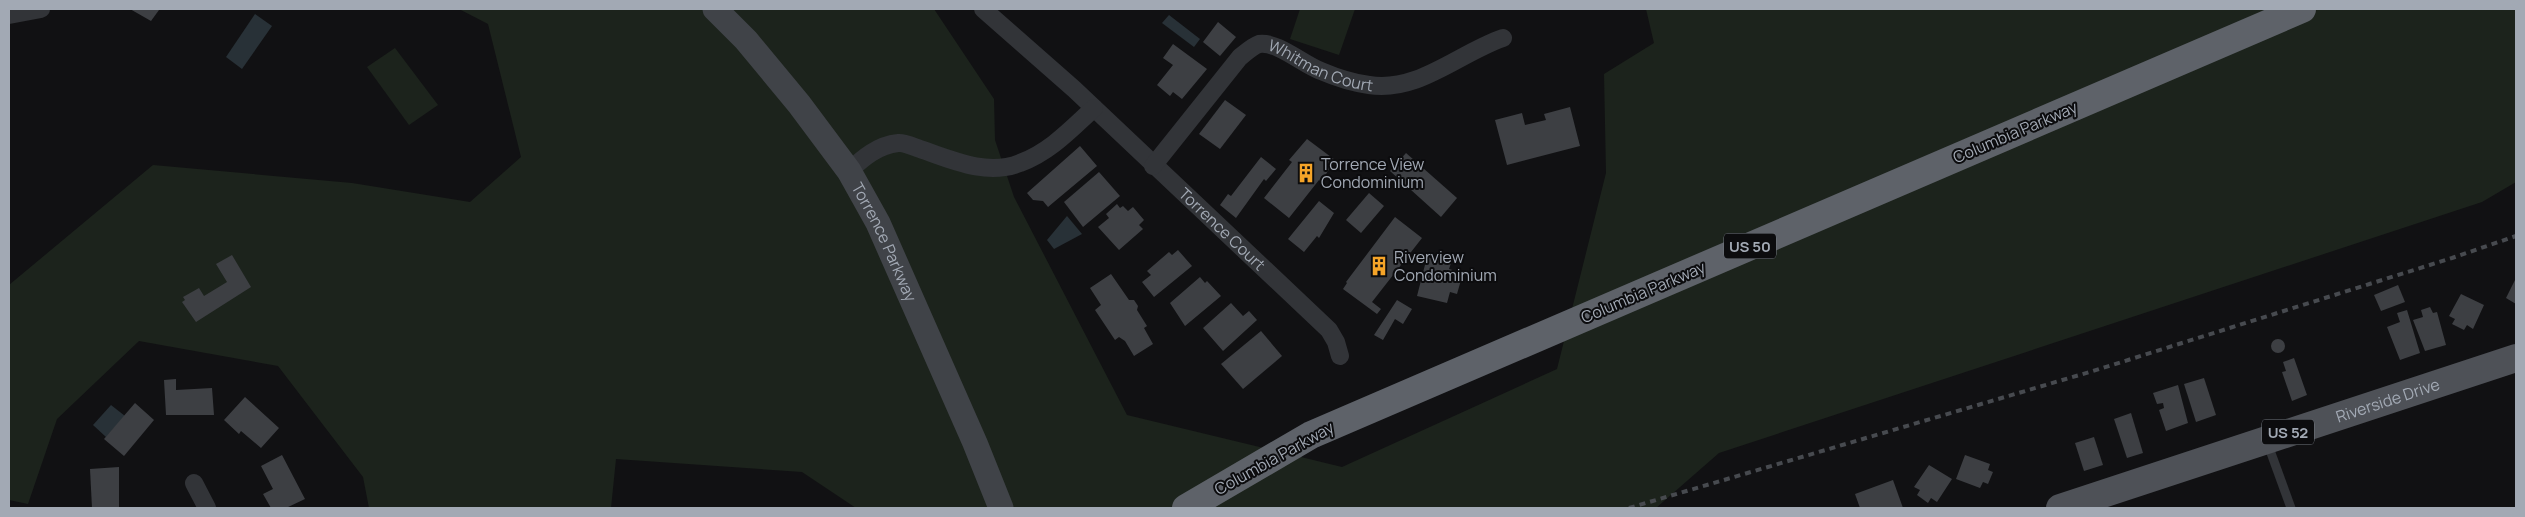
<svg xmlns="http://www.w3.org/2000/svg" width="2525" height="517" font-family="Manrope,sans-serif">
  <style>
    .green { fill: #1c231c }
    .water { fill: #283137 }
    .building { fill: #3d3f43 }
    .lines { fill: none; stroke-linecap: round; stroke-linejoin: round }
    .lane { stroke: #323438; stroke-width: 9 }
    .street { stroke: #323438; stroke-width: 18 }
    .secondary { stroke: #404348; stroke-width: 25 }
    .primary { stroke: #4e5157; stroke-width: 28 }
    .highway { stroke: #5e6269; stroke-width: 28 }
    .rail { stroke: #474a4f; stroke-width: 4; stroke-dasharray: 6 5; stroke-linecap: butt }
    .labels { text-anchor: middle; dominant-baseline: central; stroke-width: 4; stroke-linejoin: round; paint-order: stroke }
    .shield { fill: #0c0c0e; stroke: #757a82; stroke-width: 1 }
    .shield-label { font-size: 15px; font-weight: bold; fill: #a2a9b4 }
    .street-label { font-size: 16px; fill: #a2a9b4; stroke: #0c0c0e }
    .poi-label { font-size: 16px; fill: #a2a9b4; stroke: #0c0c0e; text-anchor: start }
  </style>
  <rect width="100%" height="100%" fill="#111113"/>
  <g class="green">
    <polygon points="459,9 934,9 994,99 995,140 1014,197 1127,415 1342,467 1557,369 1606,173 1604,74 1654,43 1646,9 2516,9 2516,182 2482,202 1719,453 1656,508 856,508 802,472 616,459 611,508 369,508 363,477 278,366 139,341 57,419 28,504 9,500 9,285 153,165 352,183 470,202 521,157 488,24"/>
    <polygon points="1300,9 1355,9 1339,55 1290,39"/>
    <polygon points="395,48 438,105 409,125 367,67"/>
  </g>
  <g class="water">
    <polygon points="255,14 272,26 242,69 226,57"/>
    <polygon points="1169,15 1200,39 1194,47 1162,23"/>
    <polygon points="1067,216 1082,234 1054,249 1047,240"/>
    <polygon points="111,405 125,416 106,437 93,425"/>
  </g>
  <g class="building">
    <polygon points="130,9 157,9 159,10 151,21"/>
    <polygon points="1218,22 1236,37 1220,56 1203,42"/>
    <polygon points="1173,44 1207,69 1182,99 1173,92 1170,96 1157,85 1173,65 1163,58"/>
    <polygon points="1225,100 1246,115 1220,149 1199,134"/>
    <polygon points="1570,107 1580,146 1507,165 1495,120 1522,113 1525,125 1546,120 1544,114"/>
    <polygon points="1307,139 1335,160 1321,182 1319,180 1289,218 1264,198 1292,162 1289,160"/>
    <polygon points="1080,146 1097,166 1048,207 1043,201 1033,200 1027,193"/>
    <polygon points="1406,153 1457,198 1441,217 1390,171"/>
    <polygon points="1261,157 1276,169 1266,181 1264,179 1236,218 1220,205 1228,194 1231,196"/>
    <polygon points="1099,172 1120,196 1083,227 1064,202"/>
    <polygon points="1369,193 1384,206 1361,233 1346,220"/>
    <polygon points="1319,201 1334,213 1319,238 1317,236 1304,252 1288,239"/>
    <polygon points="1117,204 1120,208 1123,206 1128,211 1133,207 1144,220 1139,225 1143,229 1119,250 1098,227 1109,218 1106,214"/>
    <polygon points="1395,217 1422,238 1372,302 1381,309 1377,314 1343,289 1347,283 1346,282"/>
    <polygon points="1178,250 1192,266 1154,297 1142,282 1151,275 1147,271 1169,252 1172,255"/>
    <polygon points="232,255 251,287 196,322 182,302 185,300 183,297 199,288 204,296 227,282 216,264"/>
    <polygon points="1427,257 1451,263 1449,269 1463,273 1457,294 1450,292 1447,303 1417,296"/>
    <polygon points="1111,274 1129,300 1134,300 1138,306 1137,310 1147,326 1144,328 1153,344 1134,356 1125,341 1119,337 1115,340 1095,310 1101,305 1090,288"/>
    <polygon points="1200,277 1205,283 1207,281 1221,296 1185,326 1170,303"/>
    <polygon points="2516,278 2516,304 2506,298"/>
    <polygon points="2398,285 2405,302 2381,311 2374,295"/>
    <polygon points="2461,294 2484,305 2473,329 2467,325 2464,330 2452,324 2455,319 2449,316"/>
    <polygon points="1397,300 1412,309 1403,324 1395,319 1383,340 1374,335"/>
    <polygon points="1231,303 1243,316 1249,311 1257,320 1223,351 1203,328"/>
    <polygon points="2430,307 2433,313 2437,312 2446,345 2425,351 2413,320 2423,317 2421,310"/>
    <polygon points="2407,310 2420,353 2400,360 2387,327 2400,322 2397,313"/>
    <polygon points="1261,331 1282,356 1243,389 1221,364"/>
    <circle cx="2278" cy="346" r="7"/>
    <polygon points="2294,358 2307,395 2292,401 2282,372 2286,371 2283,362"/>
    <polygon points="2204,378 2216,415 2196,422 2184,384"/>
    <polygon points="176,379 176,390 212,388 214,415 166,415 164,380"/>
    <polygon points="2178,385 2188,423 2166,431 2159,410 2164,408 2163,403 2157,404 2153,393"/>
    <polygon points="245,397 279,428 261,448 241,431 239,434 224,420"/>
    <polygon points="135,403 154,420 124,456 104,439"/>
    <polygon points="2131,413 2143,453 2127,458 2114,419"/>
    <polygon points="2094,437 2103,465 2084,471 2075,443"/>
    <polygon points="282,455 305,499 286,508 271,508 263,494 273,489 261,466"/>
    <polygon points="1965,455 1990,464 1988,470 1993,472 1988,484 1983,482 1980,488 1956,479"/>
    <polygon points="1929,465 1952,479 1937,502 1931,498 1928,503 1917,495 1920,490 1914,487"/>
    <polygon points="119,467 119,508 92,508 90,469"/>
    <polygon points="1893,480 1903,508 1860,508 1855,494"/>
  </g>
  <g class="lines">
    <polyline class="lane" points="2267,442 2291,508"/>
    <g class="street">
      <path id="s1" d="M983,9L1074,89L1329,330L1336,342L1340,356"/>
      <polyline points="9,15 41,9"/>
      <path id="s2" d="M1153,166L1240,57C1245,53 1253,46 1259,44C1277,41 1304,65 1321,71C1335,77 1354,83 1369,85C1418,93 1459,53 1503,38"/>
      <path d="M849,171C863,158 878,145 898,143C905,142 916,148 923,150C954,161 988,176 1020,163C1050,152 1071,129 1094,108"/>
      <polyline points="194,483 207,508"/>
    </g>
    <path class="secondary" id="s3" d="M715,9L746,40L799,104L849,171L878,223L975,443L1001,508"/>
    <path class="primary" id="s4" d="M2060,508L2516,358"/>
    <polyline class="highway" points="1186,508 1311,435 2302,9"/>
    <polyline class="rail" points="1629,508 2093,371 2452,258 2516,236"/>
  </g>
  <defs>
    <symbol id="building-bare" viewBox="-9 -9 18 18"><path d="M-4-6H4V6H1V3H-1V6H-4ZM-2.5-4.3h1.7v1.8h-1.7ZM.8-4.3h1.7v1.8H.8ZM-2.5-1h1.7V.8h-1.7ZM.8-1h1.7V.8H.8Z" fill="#f5a428" stroke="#0c0c0e" stroke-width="2.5" paint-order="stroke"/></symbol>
  </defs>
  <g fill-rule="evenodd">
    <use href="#building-bare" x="1292" y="159" width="28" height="28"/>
    <use href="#building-bare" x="1365" y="252" width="28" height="28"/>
  </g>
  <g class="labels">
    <g class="shield">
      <rect x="1724" y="233.5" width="52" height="25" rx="4"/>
      <rect x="2262" y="419.5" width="52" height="25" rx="4"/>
    </g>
    <g class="shield-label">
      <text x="1750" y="246">US 50</text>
      <text x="2288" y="432">US 52</text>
    </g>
    <g class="street-label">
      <text stroke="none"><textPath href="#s2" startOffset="229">Whitman Court</textPath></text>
      <text transform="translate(2015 132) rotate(-23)">Columbia Parkway</text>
      <text stroke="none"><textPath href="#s1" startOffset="325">Torrence Court</textPath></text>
      <text stroke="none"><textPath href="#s3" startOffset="290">Torrence Parkway</textPath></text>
      <text transform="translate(1643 292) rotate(-23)">Columbia Parkway</text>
      <text stroke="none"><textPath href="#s4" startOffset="345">Riverside Drive</textPath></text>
      <text transform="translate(1274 458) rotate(-29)">Columbia Parkway</text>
    </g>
    <g class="poi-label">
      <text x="1321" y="164">Torrence View<tspan x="1321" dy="18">Condominium</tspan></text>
      <text x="1394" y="257">Riverview<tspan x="1394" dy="18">Condominium</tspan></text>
    </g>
  </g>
  <rect width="2525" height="517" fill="none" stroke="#a2a9b4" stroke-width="20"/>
</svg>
